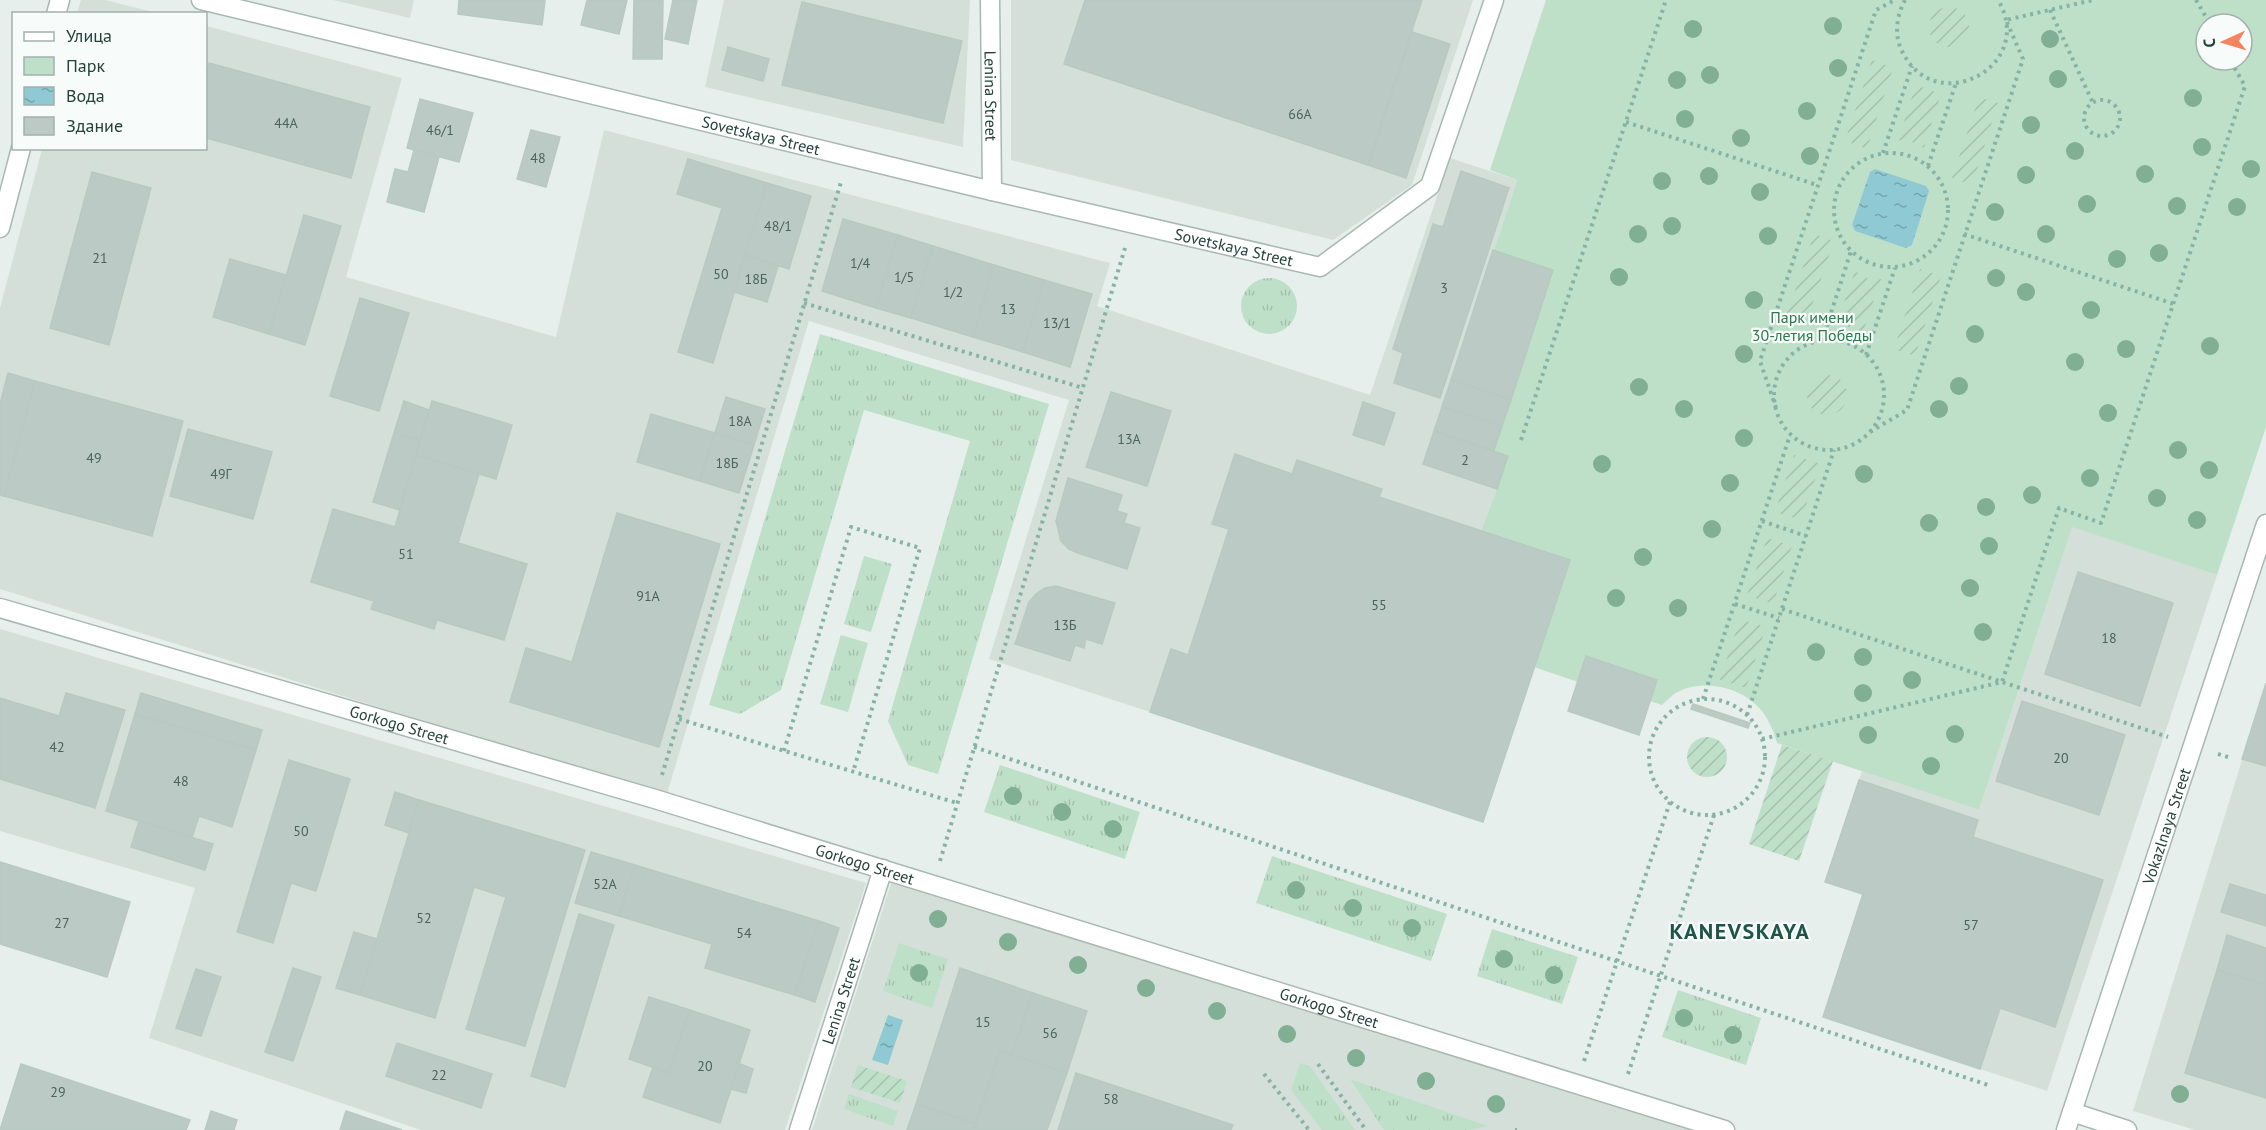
<svg xmlns="http://www.w3.org/2000/svg" width="2266" height="1130" font-family="'PT Sans',sans-serif">
  <style>
    .built { fill: #d4dfda }
    .grass { fill: url(#grass-tufts) }
    .park { fill: #bfe0c8; fill-rule: evenodd }
    .garden { fill: url(#garden-furrows) }
    .water { fill: url(#water-ripples) }
    .building { fill: #bbcac4; stroke: #b8c9c2; stroke-width: 1.5 }
    .lines { fill: none; stroke-linecap: round; stroke-linejoin: round }
    .minor-casing { stroke: #a8b8b2; stroke-width: 21 }
    .tertiary-casing { stroke: #a8b8b2; stroke-width: 21 }
    .path { stroke: #86b3a5; stroke-width: 4; stroke-dasharray: 3 4.5; stroke-linecap: butt }
    .minor { stroke: #fff; stroke-width: 18 }
    .tertiary { stroke: #fff; stroke-width: 18 }
    .tree { fill: #80af93 }
    .labels { text-anchor: middle; dominant-baseline: central; stroke-width: 4.5; stroke-linejoin: round; paint-order: stroke }
    .number-label { font-size: 14px; fill: #4a645c }
    .street-label { font-size: 16px; fill: #24423a; stroke: #f7fbf9 }
    .park-label { font-size: 16px; fill: #2d7a4b; stroke: #f7fbf9 }
    .district-label { font-size: 22px; font-weight: bold; letter-spacing: 1.5px; fill: #1f5548; stroke: #f7fbf9 }
  </style>
  <defs>
    <pattern id="grass-tufts" width="24" height="20" patternUnits="userSpaceOnUse" patternTransform="scale(1.5)"><rect width="24" height="20" fill="#bfe0c8"/><path d="M3 7l-1-3M5 7V3M7 7l1-3M15 17l-1-3M17 17v-4M19 17l1-3" fill="none" stroke="#a4c1ad"/></pattern>
    <pattern id="garden-furrows" width="10" height="10" patternUnits="userSpaceOnUse" patternTransform="scale(1.5)"><rect width="10" height="10" fill="#bfe0c8"/><path d="M-1 1l2-2M0 10L10 0M9 11l2-2" fill="none" stroke="#a4c1ad"/></pattern>
    <pattern id="water-ripples" width="26" height="14" patternUnits="userSpaceOnUse" patternTransform="scale(1.5)"><rect width="26" height="14" fill="#8ec9d4"/><path d="M2 4q2-2 4 0t4 0M15 11q2-2 4 0t4 0" fill="none" stroke="#74a5ad"/></pattern>
  </defs>
  <rect width="100%" height="100%" fill="#e6efeb"/>
  <g class="built">
    <polygon points="81,0 105,0 157,13 77,13"/>
    <polygon points="333,0 414,0 410,18"/>
    <polygon points="724,0 970,0 963,147 705,87"/>
    <polygon points="1011,0 1473,0 1412,185 1333,240 1011,160"/>
    <polygon points="206,26 402,78 346,277 556,337 604,130 1110,263 1097,306 1370,395 1450,158 1517,180 1423,464 1497,489 1481,531 1379,497 1382,488 1297,460 1292,474 1235,454 1229,529 1188,655 1171,649 1150,712 989,659 1069,400 809,321 666,797 0,589 0,308 42,149 206,148"/>
    <polygon points="2072,526 2217,575 2047,1091 1823,1017 1862,895 1825,882 1862,771 1979,810"/>
    <polygon points="0,629 866,883 785,1130 421,1130 149,1038 195,888 0,831"/>
    <polygon points="2266,683 2266,1130 2195,1130 2133,1111"/>
    <polygon points="896,868 1737,1130 812,1130"/>
  </g>
  <g class="grass">
    <circle cx="1269" cy="306" r="28"/>
    <polygon points="820,334 1049,404 938,774 908,765 888,721 970,441 864,410 781,690 740,714 709,705"/>
    <polygon points="864,556 892,564 871,632 844,624"/>
    <polygon points="841,635 868,643 848,712 820,704"/>
    <polygon points="1000,765 1140,812 1125,859 984,812"/>
    <polygon points="1272,856 1447,914 1431,961 1256,903"/>
    <polygon points="1492,929 1578,957 1562,1004 1477,976"/>
    <polygon points="899,943 948,959 932,1008 883,991"/>
    <polygon points="1678,990 1761,1018 1746,1065 1662,1037"/>
    <polygon points="1300,1063 1310,1066 1355,1130 1322,1130 1291,1090"/>
    <polygon points="1350,1079 1488,1126 1470,1130 1384,1130"/>
    <polygon points="849,1094 898,1111 893,1126 844,1109"/>
  </g>
  <path class="park" d="M1546,0H2266V427L2217,575L2072,527L1979,810L1777,743C1773,730 1769,719 1760,709C1741,687 1702,678 1676,693C1671,696 1666,701 1662,705L1650,701L1657,680L1587,656L1578,682L1534,667L1481,531L1497,489L1423,464L1517,180L1490,170ZM2206,24H2242V60H2206Z"/>
  <g class="garden">
    <circle cx="1949" cy="27" r="20"/>
    <polygon points="1872,60 1893,68 1867,149 1845,141"/>
    <polygon points="1916,85 1941,94 1924,148 1912,142 1898,140"/>
    <polygon points="1979,97 1998,103 1972,185 1952,178"/>
    <polygon points="1814,234 1834,241 1807,320 1787,314"/>
    <polygon points="1920,269 1941,276 1915,356 1894,349"/>
    <polygon points="1855,271 1867,278 1881,279 1863,332 1837,323"/>
    <circle cx="1827" cy="395" r="20"/>
    <polygon points="1794,455 1820,464 1801,520 1775,512"/>
    <polygon points="1767,538 1792,546 1773,604 1747,595"/>
    <polygon points="1740,619 1766,627 1746,688 1720,680"/>
    <circle cx="1707" cy="757" r="20"/>
    <polygon points="1782,745 1833,761 1799,861 1749,844"/>
    <polygon points="858,1065 907,1081 900,1103 851,1087"/>
  </g>
  <g class="water">
    <polygon points="1875,169 1926,186 1929,191 1912,245 1906,248 1855,231 1852,225 1870,172"/>
    <polygon points="888,1015 903,1020 888,1065 872,1060"/>
  </g>
  <g class="building">
    <polygon points="459,0 545,0 542,25 458,14"/>
    <polygon points="587,0 627,0 619,34 581,25"/>
    <polygon points="634,0 663,0 662,59 633,59"/>
    <polygon points="673,0 697,0 688,44 665,39"/>
    <polygon points="1085,0 1422,0 1368,165 1064,64"/>
    <polygon points="802,2 962,41 943,123 782,85"/>
    <polygon points="1412,32 1450,44 1406,178 1368,165"/>
    <polygon points="728,47 769,59 763,81 722,70"/>
    <polygon points="209,63 370,107 351,178 206,138 206,77"/>
    <polygon points="420,99 473,113 459,162 407,148"/>
    <polygon points="531,130 560,137 546,187 517,179"/>
    <polygon points="414,150 439,157 424,212 387,202 395,169 408,172"/>
    <polygon points="688,159 767,183 713,363 678,352 722,208 677,194"/>
    <polygon points="1461,171 1509,188 1440,398 1394,383 1403,353 1393,349 1433,224 1443,227"/>
    <polygon points="92,172 151,188 109,345 50,328"/>
    <polygon points="767,183 811,196 789,269 745,255"/>
    <polygon points="304,215 341,226 305,345 269,334"/>
    <polygon points="843,219 898,235 876,308 822,291"/>
    <polygon points="898,235 933,246 911,318 876,308"/>
    <polygon points="933,246 994,265 973,337 911,318"/>
    <polygon points="1493,250 1553,270 1511,400 1451,380"/>
    <polygon points="745,255 778,266 767,302 734,292"/>
    <polygon points="230,259 286,275 269,334 213,317"/>
    <polygon points="994,265 1044,280 1023,352 973,337"/>
    <polygon points="1044,280 1092,294 1070,367 1023,352"/>
    <polygon points="360,298 409,313 379,411 330,396"/>
    <polygon points="8,373 35,381 4,496 0,495 0,404"/>
    <polygon points="1451,380 1511,400 1502,426 1442,407"/>
    <polygon points="35,381 183,421 152,536 4,496"/>
    <polygon points="1111,392 1171,411 1147,486 1086,467"/>
    <polygon points="726,397 765,409 754,445 715,433"/>
    <polygon points="404,401 429,410 420,440 394,433"/>
    <polygon points="432,401 512,425 496,479 416,455"/>
    <polygon points="1363,402 1395,413 1384,445 1353,435"/>
    <polygon points="1442,407 1502,426 1494,451 1434,431"/>
    <polygon points="651,414 715,433 700,481 637,462"/>
    <polygon points="188,429 272,452 253,519 170,496"/>
    <polygon points="1434,431 1508,456 1497,489 1423,464"/>
    <polygon points="394,433 420,440 400,510 373,502"/>
    <polygon points="715,433 754,445 739,493 700,481"/>
    <polygon points="1235,454 1292,474 1297,460 1382,489 1379,497 1570,560 1483,822 1150,712 1171,649 1188,655 1229,529 1212,524"/>
    <polygon points="416,455 479,474 458,543 527,564 504,640 437,620 434,629 371,609 374,601 311,582 333,509 395,527"/>
    <polygon points="1068,478 1122,495 1117,511 1127,514 1124,523 1140,528 1127,569 1078,553 1069,549 1061,541 1056,521"/>
    <polygon points="617,513 720,544 659,747 510,702 526,648 572,662"/>
    <polygon points="2078,572 2173,603 2140,706 2045,674"/>
    <polygon points="1056,586 1115,603 1102,644 1086,639 1084,648 1075,645 1070,661 1015,644 1029,602 1036,594 1045,588"/>
    <polygon points="1586,656 1657,680 1639,735 1568,711"/>
    <polygon points="2266,683 2266,766 2242,759"/>
    <polygon points="66,693 125,710 95,808 0,779 0,698 59,716"/>
    <polygon points="141,693 262,730 256,750 135,714"/>
    <polygon points="2022,701 2125,735 2099,815 1996,781"/>
    <polygon points="1693,704 1750,723 1748,728 1691,709"/>
    <polygon points="135,714 256,750 232,827 199,816 192,837 106,811"/>
    <polygon points="289,760 350,779 316,891 291,883 273,943 237,932"/>
    <polygon points="1859,780 1978,820 1973,837 2103,880 2055,1027 2000,1008 1980,1069 1823,1017 1863,894 1825,882"/>
    <polygon points="395,792 419,800 409,833 385,825"/>
    <polygon points="419,800 585,850 525,1046 466,1029 506,897 474,887 435,1018 360,995"/>
    <polygon points="139,821 213,844 205,870 131,847"/>
    <polygon points="591,852 635,865 619,916 575,903"/>
    <polygon points="0,862 130,902 107,977 0,944"/>
    <polygon points="635,865 819,921 795,995 705,968 712,944 619,916"/>
    <polygon points="2230,884 2266,895 2266,926 2221,912"/>
    <polygon points="579,914 614,925 565,1087 531,1076"/>
    <polygon points="819,921 839,928 815,1002 795,995"/>
    <polygon points="354,932 377,939 360,995 336,988"/>
    <polygon points="2227,935 2266,948 2266,985 2217,970"/>
    <polygon points="293,968 321,977 293,1061 265,1052"/>
    <polygon points="960,968 1033,993 1012,1055 1000,1051 976,1124 916,1104"/>
    <polygon points="196,969 221,977 201,1036 176,1028"/>
    <polygon points="2217,970 2266,985 2266,1098 2185,1073"/>
    <polygon points="1033,993 1087,1011 1067,1073 1012,1055"/>
    <polygon points="649,997 690,1010 669,1073 629,1059"/>
    <polygon points="690,1010 750,1030 720,1123 643,1097 653,1067 669,1073"/>
    <polygon points="397,1043 492,1074 481,1108 386,1076"/>
    <polygon points="1000,1051 1067,1073 1047,1130 974,1130"/>
    <polygon points="21,1064 190,1120 186,1130 0,1130"/>
    <polygon points="740,1064 753,1069 746,1093 731,1089"/>
    <polygon points="1076,1073 1233,1125 1231,1130 1058,1130"/>
    <polygon points="916,1104 976,1124 974,1130 907,1130"/>
    <polygon points="211,1111 237,1120 234,1130 205,1130"/>
    <polygon points="346,1111 402,1130 340,1130"/>
  </g>
  <g class="lines">
    <defs>
      <g id="minor">
        <path id="s1" d="M201,0L992,191L1320,267L1430,186L1494,0"/>
        <path id="s2" d="M990,0L992,191"/>
        <path id="s3" d="M0,608L655,799L1725,1130"/>
        <polyline points="2072,1112 2127,1130"/>
        <path id="s4" d="M799,1130L883,869"/>
        <path id="s5" d="M2066,1130L2266,524"/>
      </g>
      <g id="tertiary">
        <polyline points="56,14 60,0"/>
        <polyline points="0,228 21,148"/>
      </g>
    </defs>
    <use href="#minor" class="minor-casing"/>
    <use href="#tertiary" class="tertiary-casing"/>
    <g class="path">
      <path d="M1905,0C1897,15 1894,33 1901,49C1933,121 2038,67 1998,0"/>
      <polyline points="2196,0 2210,24"/>
      <polyline points="2050,10 2093,103"/>
      <circle cx="2102" cy="118" r="18"/>
      <polyline points="1626,122 1817,185"/>
      <circle cx="1891" cy="210" r="57"/>
      <polyline points="1883,153 1912,66"/>
      <polyline points="1928,166 1956,83"/>
      <polyline points="1964,234 2174,304"/>
      <polyline points="804,303 1083,388"/>
      <circle cx="1829" cy="395" r="55"/>
      <polyline points="1822,341 1851,251"/>
      <polyline points="1866,355 1895,268"/>
      <polyline points="1776,408 1760,361 1876,10 1895,0"/>
      <polyline points="1870,432 1907,410 2023,59 2006,20 2093,0"/>
      <polyline points="1521,440 1666,0"/>
      <polyline points="1762,521 1806,536"/>
      <polyline points="1735,604 1779,618"/>
      <polyline points="1782,609 2168,737"/>
      <polyline points="1703,699 1790,435"/>
      <circle cx="1707" cy="757" r="58"/>
      <polyline points="1747,715 1834,450"/>
      <polyline points="679,719 957,803"/>
      <polyline points="1762,739 2002,682 2059,508 2101,523 2245,86 2230,60"/>
      <polyline points="974,747 1988,1085"/>
      <polyline points="784,751 851,527 920,548 853,772"/>
      <polyline points="2218,754 2228,757"/>
      <polyline points="662,775 841,182"/>
      <polyline points="940,861 1125,248"/>
      <polyline points="1584,1061 1670,802"/>
      <polyline points="1318,1064 1366,1130"/>
      <polyline points="1264,1074 1309,1130"/>
      <polyline points="1628,1074 1714,815"/>
      <polyline points="1515,1130 1517,1130"/>
    </g>
    <use href="#minor" class="minor"/>
    <use href="#tertiary" class="tertiary"/>
  </g>
  <g class="tree">
    <circle cx="1833" cy="26" r="9"/>
    <circle cx="1693" cy="29" r="9"/>
    <circle cx="2050" cy="39" r="9"/>
    <circle cx="1838" cy="68" r="9"/>
    <circle cx="1710" cy="75" r="9"/>
    <circle cx="2058" cy="79" r="9"/>
    <circle cx="1677" cy="80" r="9"/>
    <circle cx="2193" cy="98" r="9"/>
    <circle cx="1807" cy="111" r="9"/>
    <circle cx="1685" cy="119" r="9"/>
    <circle cx="2031" cy="125" r="9"/>
    <circle cx="1741" cy="138" r="9"/>
    <circle cx="2202" cy="147" r="9"/>
    <circle cx="2075" cy="151" r="9"/>
    <circle cx="1810" cy="156" r="9"/>
    <circle cx="2251" cy="169" r="9"/>
    <circle cx="2145" cy="174" r="9"/>
    <circle cx="2026" cy="175" r="9"/>
    <circle cx="1709" cy="176" r="9"/>
    <circle cx="1662" cy="181" r="9"/>
    <circle cx="1760" cy="192" r="9"/>
    <circle cx="2087" cy="204" r="9"/>
    <circle cx="2177" cy="206" r="9"/>
    <circle cx="2237" cy="207" r="9"/>
    <circle cx="1995" cy="212" r="9"/>
    <circle cx="1672" cy="226" r="9"/>
    <circle cx="1638" cy="234" r="9"/>
    <circle cx="2046" cy="234" r="9"/>
    <circle cx="1768" cy="236" r="9"/>
    <circle cx="2159" cy="253" r="9"/>
    <circle cx="2117" cy="259" r="9"/>
    <circle cx="1619" cy="277" r="9"/>
    <circle cx="1996" cy="278" r="9"/>
    <circle cx="2026" cy="292" r="9"/>
    <circle cx="1754" cy="300" r="9"/>
    <circle cx="2091" cy="310" r="9"/>
    <circle cx="1975" cy="334" r="9"/>
    <circle cx="2210" cy="346" r="9"/>
    <circle cx="2126" cy="349" r="9"/>
    <circle cx="1744" cy="354" r="9"/>
    <circle cx="2075" cy="362" r="9"/>
    <circle cx="1959" cy="386" r="9"/>
    <circle cx="1639" cy="387" r="9"/>
    <circle cx="1684" cy="409" r="9"/>
    <circle cx="1939" cy="409" r="9"/>
    <circle cx="2108" cy="413" r="9"/>
    <circle cx="1744" cy="438" r="9"/>
    <circle cx="2178" cy="450" r="9"/>
    <circle cx="1602" cy="464" r="9"/>
    <circle cx="2209" cy="470" r="9"/>
    <circle cx="1864" cy="474" r="9"/>
    <circle cx="2090" cy="478" r="9"/>
    <circle cx="1730" cy="483" r="9"/>
    <circle cx="2032" cy="495" r="9"/>
    <circle cx="2157" cy="498" r="9"/>
    <circle cx="1986" cy="507" r="9"/>
    <circle cx="2197" cy="520" r="9"/>
    <circle cx="1929" cy="523" r="9"/>
    <circle cx="1712" cy="529" r="9"/>
    <circle cx="1989" cy="546" r="9"/>
    <circle cx="1643" cy="557" r="9"/>
    <circle cx="1970" cy="588" r="9"/>
    <circle cx="1616" cy="598" r="9"/>
    <circle cx="1678" cy="608" r="9"/>
    <circle cx="1983" cy="632" r="9"/>
    <circle cx="1816" cy="652" r="9"/>
    <circle cx="1863" cy="657" r="9"/>
    <circle cx="1912" cy="680" r="9"/>
    <circle cx="1863" cy="693" r="9"/>
    <circle cx="1955" cy="734" r="9"/>
    <circle cx="1868" cy="735" r="9"/>
    <circle cx="1931" cy="766" r="9"/>
    <circle cx="1013" cy="796" r="9"/>
    <circle cx="1062" cy="812" r="9"/>
    <circle cx="1113" cy="829" r="9"/>
    <circle cx="1296" cy="890" r="9"/>
    <circle cx="1353" cy="908" r="9"/>
    <circle cx="938" cy="919" r="9"/>
    <circle cx="1412" cy="928" r="9"/>
    <circle cx="1008" cy="942" r="9"/>
    <circle cx="1504" cy="959" r="9"/>
    <circle cx="1078" cy="965" r="9"/>
    <circle cx="919" cy="973" r="9"/>
    <circle cx="1554" cy="975" r="9"/>
    <circle cx="1146" cy="988" r="9"/>
    <circle cx="1217" cy="1011" r="9"/>
    <circle cx="1684" cy="1018" r="9"/>
    <circle cx="1287" cy="1034" r="9"/>
    <circle cx="1733" cy="1035" r="9"/>
    <circle cx="1356" cy="1058" r="9"/>
    <circle cx="1426" cy="1081" r="9"/>
    <circle cx="2180" cy="1094" r="9"/>
    <circle cx="1496" cy="1104" r="9"/>
  </g>
  <g class="labels">
    <g class="number-label">
      <text x="1300" y="114">66А</text>
      <text x="286" y="123">44А</text>
      <text x="440" y="130">46/1</text>
      <text x="538" y="158">48</text>
      <text x="778" y="226">48/1</text>
      <text x="100" y="258">21</text>
      <text x="860" y="263">1/4</text>
      <text x="721" y="274">50</text>
      <text x="904" y="277">1/5</text>
      <text x="756" y="279">18Б</text>
      <text x="1444" y="288">3</text>
      <text x="953" y="292">1/2</text>
      <text x="1008" y="309">13</text>
      <text x="1057" y="323">13/1</text>
      <text x="740" y="421">18А</text>
      <text x="1129" y="439">13А</text>
      <text x="94" y="458">49</text>
      <text x="1465" y="460">2</text>
      <text x="727" y="463">18Б</text>
      <text x="221" y="474">49Г</text>
      <text x="406" y="554">51</text>
      <text x="648" y="596">91А</text>
      <text x="1379" y="605">55</text>
      <text x="1065" y="625">13Б</text>
      <text x="2109" y="638">18</text>
      <text x="57" y="747">42</text>
      <text x="2061" y="758">20</text>
      <text x="181" y="781">48</text>
      <text x="301" y="831">50</text>
      <text x="605" y="884">52А</text>
      <text x="424" y="918">52</text>
      <text x="62" y="923">27</text>
      <text x="1971" y="925">57</text>
      <text x="744" y="933">54</text>
      <text x="983" y="1022">15</text>
      <text x="1050" y="1033">56</text>
      <text x="705" y="1066">20</text>
      <text x="439" y="1075">22</text>
      <text x="58" y="1092">29</text>
      <text x="1111" y="1099">58</text>
    </g>
    <g class="street-label">
      <text stroke="none"><textPath href="#s2" startOffset="96">Lenina Street</textPath></text>
      <text stroke="none"><textPath href="#s1" startOffset="576">Sovetskaya Street</textPath></text>
      <text stroke="none"><textPath href="#s1" startOffset="1062">Sovetskaya Street</textPath></text>
      <text stroke="none"><textPath href="#s3" startOffset="416">Gorkogo Street</textPath></text>
      <text stroke="none"><textPath href="#s5" startOffset="320">Vokazlnaya Street</textPath></text>
      <text stroke="none"><textPath href="#s3" startOffset="902">Gorkogo Street</textPath></text>
      <text stroke="none"><textPath href="#s4" startOffset="136">Lenina Street</textPath></text>
      <text stroke="none"><textPath href="#s3" startOffset="1388">Gorkogo Street</textPath></text>
    </g>
    <g class="park-label">
      <text x="1812" y="317">Парк имени<tspan x="1812" dy="18">30-летия Победы</tspan></text>
    </g>
    <g class="district-label">
      <text x="1740" y="931">KANEVSKAYA</text>
    </g>
  </g>
  <rect x="12" y="12" width="195" height="138" fill="#f7fbf9" stroke="#a3b1ad" stroke-width="1.5"/>
  <rect x="24" y="32" width="30" height="9" fill="#ffffff" stroke="#a3b1ad" stroke-width="1.5"/>
  <text x="66" y="42" font-size="18" fill="#24423a">Улица</text>
  <rect x="24" y="57" width="30" height="18" fill="#bfe0c8" stroke="#a3b1ad" stroke-width="1.5"/>
  <text x="66" y="72" font-size="18" fill="#24423a">Парк</text>
  <rect x="24" y="87" width="30" height="18" fill="url(#water-ripples)" stroke="#a3b1ad" stroke-width="1.5"/>
  <text x="66" y="102" font-size="18" fill="#24423a">Вода</text>
  <rect x="24" y="117" width="30" height="18" fill="#bbcac4" stroke="#a3b1ad" stroke-width="1.5"/>
  <text x="66" y="132" font-size="18" fill="#24423a">Здание</text>
  <g transform="translate(2224 42) rotate(266)"><circle r="28" fill="#f7fbf9" stroke="#a3b1ad" stroke-width="1.5"/>
  <path d="M0-4.5L10 22L0 15L-10 22Z" fill="#f4845f"/>
  <text y="-9" font-size="16" font-weight="bold" text-anchor="middle" fill="#24423a">С</text>
  </g>
</svg>
